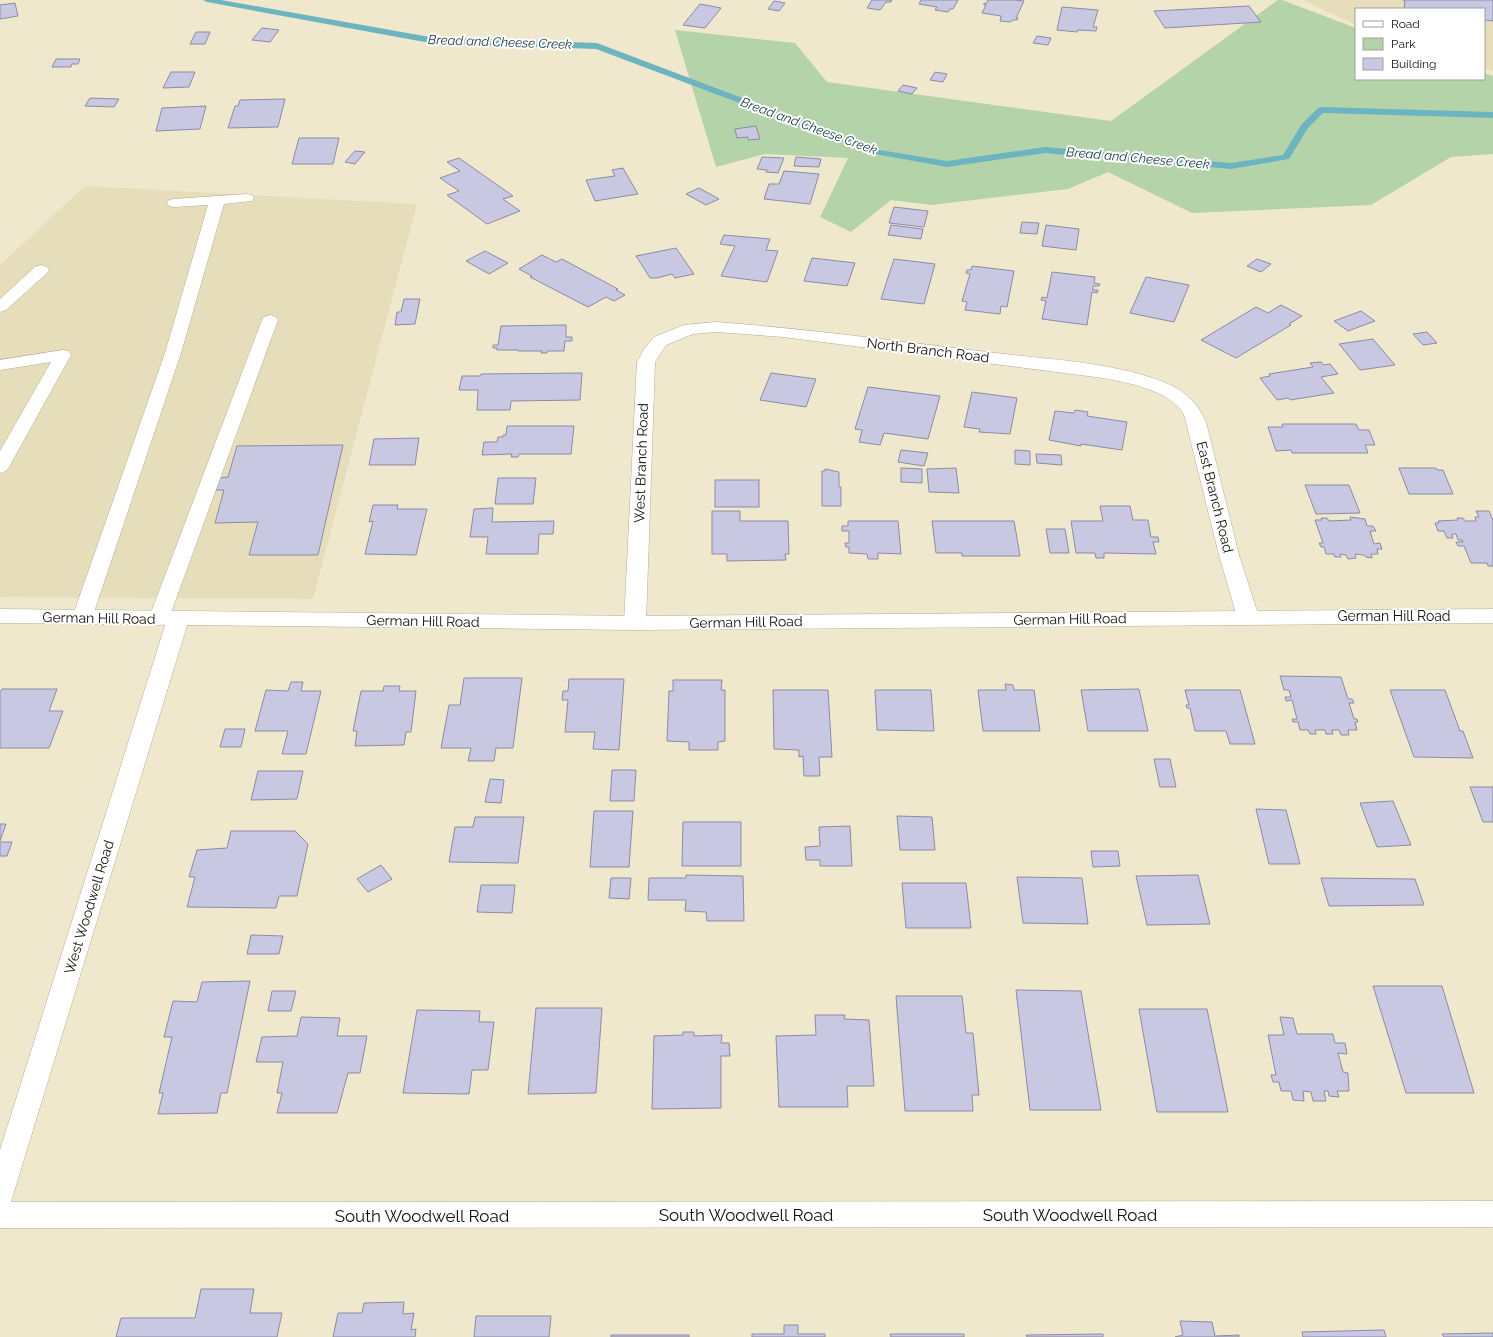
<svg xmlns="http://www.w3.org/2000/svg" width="1493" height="1337" font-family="Raleway,sans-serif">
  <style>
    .built { fill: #e6ddba }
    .green { fill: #b4d3a8 }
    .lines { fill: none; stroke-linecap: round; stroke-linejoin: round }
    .stream { fill: #6cb5c0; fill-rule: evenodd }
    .building { fill: #c8c8e3; stroke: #8b8ba4 }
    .service-casing { stroke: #b4ad93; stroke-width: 1 }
    .minor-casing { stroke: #b4ad93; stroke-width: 1 }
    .tertiary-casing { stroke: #b4ad93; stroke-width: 1 }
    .service { fill: #fff; fill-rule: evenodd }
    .minor { fill: #fff; fill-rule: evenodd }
    .tertiary { fill: #fff; fill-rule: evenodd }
    .labels { text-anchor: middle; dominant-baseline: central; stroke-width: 4; stroke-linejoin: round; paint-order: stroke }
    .far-water-label { font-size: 13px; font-style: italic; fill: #14383d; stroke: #fff }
    .street-label { font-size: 14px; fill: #121007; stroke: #fff }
    .near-street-label { font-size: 17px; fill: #121007; stroke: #fff }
  </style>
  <rect width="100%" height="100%" fill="#efe8cd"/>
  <g class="built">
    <polygon points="1303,0 1493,0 1493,71 1484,68 1484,9 1356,9 1356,25"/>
    <polygon points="85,186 417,204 313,599 0,597 0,265"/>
  </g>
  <polygon class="green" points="1278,0 1282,0 1356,28 1356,79 1484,79 1484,73 1493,76 1493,154 1451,157 1371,205 1192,213 1108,172 1068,189 931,205 891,200 851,232 820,217 848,158 765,154 716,167 675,30 795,43 827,82 1111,121"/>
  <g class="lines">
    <polygon class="stream" points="203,0 221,0 430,37 597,43 880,150 947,161 1045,147 1231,163 1283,155 1301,125 1318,108 1321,107 1493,112 1493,118 1323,113 1308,128 1289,159 1231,169 1045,153 947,167 875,154 596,49 430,43 207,2"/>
  </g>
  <g class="building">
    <polygon points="872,0 892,0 891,2 886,2 880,10 867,8"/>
    <polygon points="921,0 958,0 953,9 950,9 948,12 935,10 937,7 919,4"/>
    <polygon points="988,0 1015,0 1024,1 1016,18 1018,18 1017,20 1013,20 1010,22 1000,21 1001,16 982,13 986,5 984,5 984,3 986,4"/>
    <polygon points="1403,0 1493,0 1493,21 1484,20 1484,9 1404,9 1405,1"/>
    <polygon points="774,1 785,3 779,11 768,9"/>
    <polygon points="15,3 18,16 0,19 0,5"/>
    <polygon points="700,4 721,8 705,28 683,25"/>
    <polygon points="1249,6 1261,22 1165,28 1154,11"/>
    <polygon points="1062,7 1098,10 1093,27 1097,27 1096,31 1078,30 1077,32 1057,30"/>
    <polygon points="262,28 279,30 270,42 252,40"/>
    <polygon points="196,32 210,32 205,44 190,44"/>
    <polygon points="1037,36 1051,38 1048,45 1033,43"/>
    <polygon points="56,59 80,59 78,64 72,64 71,67 52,67"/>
    <polygon points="171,72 195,72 189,87 163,88"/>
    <polygon points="935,72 947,74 943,82 930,80"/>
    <polygon points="903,85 917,88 912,94 898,91"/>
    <polygon points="90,98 119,99 114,107 85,106"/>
    <polygon points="285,99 278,127 228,128 235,106 238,106 240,100"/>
    <polygon points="206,106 200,129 156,131 162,108"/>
    <polygon points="756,126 760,139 748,140 748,137 737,138 735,129"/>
    <polygon points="299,138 339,138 333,164 292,164"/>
    <polygon points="355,151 365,152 355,164 345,162"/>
    <polygon points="762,157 784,158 778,173 766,172 767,170 757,169"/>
    <polygon points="796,157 821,159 819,167 794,166"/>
    <polygon points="459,158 513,196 503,199 520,211 487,224 447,195 459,191 440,178 460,171 447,162"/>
    <polygon points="623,168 638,194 595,201 586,180 615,176 612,170"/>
    <polygon points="784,171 819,174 810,204 764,199 769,184 779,184"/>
    <polygon points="699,188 719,199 706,205 686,194"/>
    <polygon points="894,207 928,211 924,227 889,223"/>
    <polygon points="1022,222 1039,223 1037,234 1020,233"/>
    <polygon points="891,225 923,229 921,239 888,235"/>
    <polygon points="1046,225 1079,229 1076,250 1042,246"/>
    <polygon points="724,235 770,239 766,250 778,251 767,282 721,276 735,246 720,244"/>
    <polygon points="676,248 694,274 675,278 672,274 657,278 650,278 636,256"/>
    <polygon points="485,251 508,263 489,274 466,261"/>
    <polygon points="542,255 556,262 562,259 618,289 616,290 625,295 614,301 606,297 588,307 530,277 532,276 519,269"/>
    <polygon points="812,258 855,263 847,286 804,281"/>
    <polygon points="894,259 935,264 924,304 881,299"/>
    <polygon points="1257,259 1271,264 1261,272 1247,266"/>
    <polygon points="972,266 1014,271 1007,307 1001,306 1000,314 965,310 967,302 962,301 970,274 966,273 967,270 971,270"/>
    <polygon points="1052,272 1095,277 1094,283 1100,284 1099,286 1093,286 1093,290 1098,290 1097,293 1092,292 1087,325 1042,319 1046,301 1041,300 1042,297 1047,298"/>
    <polygon points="1146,277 1189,285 1174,322 1130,313"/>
    <polygon points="404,299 420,299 415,324 395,325 397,312 401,312"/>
    <polygon points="1281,305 1302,316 1289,324 1291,325 1236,358 1201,340 1256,307 1268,313"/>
    <polygon points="1361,311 1375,321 1348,331 1334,321"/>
    <polygon points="566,325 566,337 572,337 572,341 565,341 564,351 547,351 547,353 541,353 542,351 518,351 518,350 497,350 497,348 493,348 493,345 498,345 501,326"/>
    <polygon points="1427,332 1437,343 1423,345 1413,334"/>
    <polygon points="1373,339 1395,365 1360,370 1339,344"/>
    <polygon points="1321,362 1323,365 1330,364 1338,374 1321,377 1334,393 1290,400 1288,398 1277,400 1260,378 1270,376 1269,374 1313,367 1310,363"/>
    <polygon points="582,373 580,400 511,401 510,410 477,410 478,390 459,390 462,376 480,376 481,374"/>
    <polygon points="771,373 816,379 806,407 760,400"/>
    <polygon points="868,387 940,396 928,439 884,433 880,445 859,442 862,430 855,429"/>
    <polygon points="972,392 1017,398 1010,434 979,432 980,429 964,427"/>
    <polygon points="1075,410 1088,412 1087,416 1127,422 1122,450 1081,444 1081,446 1049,440 1055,411 1074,413"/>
    <polygon points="1282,424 1356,424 1359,430 1369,430 1375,445 1365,445 1368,453 1292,453 1291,450 1276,451 1268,427 1283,427"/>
    <polygon points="507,426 574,426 571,454 519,454 518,457 511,457 512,454 482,455 484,442 497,442 498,437 503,437 503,435 506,435"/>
    <polygon points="419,438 415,465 369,465 374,439"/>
    <polygon points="343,445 318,555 249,555 258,522 215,523 224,490 216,490 220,478 228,477 237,446"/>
    <polygon points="901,450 928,453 924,466 898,462"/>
    <polygon points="1015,450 1030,451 1030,465 1015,464"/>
    <polygon points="1036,454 1061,455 1062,465 1037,463"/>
    <polygon points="901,468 922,469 922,483 901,482"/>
    <polygon points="956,468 959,493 929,492 927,469"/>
    <polygon points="1399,468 1436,468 1437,470 1443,470 1453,494 1409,494"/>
    <polygon points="825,469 839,472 839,487 841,487 841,506 822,506 822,471 825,471"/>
    <polygon points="498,478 536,478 533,504 495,504"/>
    <rect x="715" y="480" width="44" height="27"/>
    <polygon points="1305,485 1349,485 1360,513 1316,514"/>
    <polygon points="373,505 398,505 397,509 427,509 416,555 365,554 373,521 369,522"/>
    <polygon points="1100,506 1130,506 1133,520 1148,520 1151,537 1158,537 1159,542 1153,542 1156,554 1104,553 1104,558 1096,558 1095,553 1076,553 1071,521 1103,521"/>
    <polygon points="493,508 492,522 554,521 553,534 539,534 538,554 486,554 488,537 470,537 474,509"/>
    <polygon points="712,511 740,511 740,521 788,521 789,554 785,554 786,560 727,561 727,554 712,554"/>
    <polygon points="1476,511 1489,511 1493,520 1493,566 1488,566 1487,563 1471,563 1464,546 1458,546 1456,542 1463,542 1462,540 1458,540 1456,534 1452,534 1453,538 1447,538 1444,531 1438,531 1435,523 1439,523 1438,521 1458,520 1457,518 1463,518 1465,521 1476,521 1475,517 1479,517"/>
    <polygon points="1350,517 1365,519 1367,526 1373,526 1376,531 1370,531 1374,544 1380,543 1382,549 1377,549 1378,554 1371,554 1372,558 1366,557 1364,555 1355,554 1356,558 1348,559 1346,555 1340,554 1341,557 1335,557 1334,554 1326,554 1324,547 1321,547 1319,543 1323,543 1315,520 1322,520 1321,518 1327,518 1329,521 1351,520"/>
    <polygon points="848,521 898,521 901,554 878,553 878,559 868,559 867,554 849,553 849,547 846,547 845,543 849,543 849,531 842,531 842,526 848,526"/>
    <polygon points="932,521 1014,521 1020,556 962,556 962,553 936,553"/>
    <polygon points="1046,529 1065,529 1069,553 1050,553"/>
    <polygon points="1280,676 1341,677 1348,699 1352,699 1354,703 1349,703 1354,719 1357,719 1358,722 1355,722 1357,730 1348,730 1349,735 1341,735 1339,730 1332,730 1333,734 1326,734 1325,730 1315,730 1316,734 1310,734 1308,730 1300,730 1298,722 1293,722 1292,719 1297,719 1292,700 1286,701 1285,697 1291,697 1289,690 1284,690"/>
    <polygon points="464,678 522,678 513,748 496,748 494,761 468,761 471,748 441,748 449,705 460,705"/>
    <polygon points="569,679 624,679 619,750 593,749 595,732 565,732 568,700 562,700 563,691 568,691"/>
    <polygon points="673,680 722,680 721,690 725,690 725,741 718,742 718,750 689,750 689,742 667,741 669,691 673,691"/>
    <polygon points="291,682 303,682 301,691 321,691 306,754 282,754 288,731 255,731 266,690 288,691"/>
    <polygon points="1005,684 1013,685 1014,690 1034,690 1040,731 983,731 978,690 1006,690"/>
    <polygon points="384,686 400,686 399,691 416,691 411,732 406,732 404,745 355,746 357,731 353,731 361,691 383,691"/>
    <polygon points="2,689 57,689 49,711 63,711 49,748 0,748 0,692"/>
    <polygon points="1139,689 1148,731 1088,731 1081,690"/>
    <polygon points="773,690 828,690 832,757 819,757 820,776 804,776 803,756 799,757 799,750 774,749"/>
    <polygon points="875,690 931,690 934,731 877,730"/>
    <polygon points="1185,690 1240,690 1255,744 1230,744 1226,731 1195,731 1190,708 1187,708 1186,705 1189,705"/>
    <polygon points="1390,690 1445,690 1460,731 1463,731 1473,758 1414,757"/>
    <polygon points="225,729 245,729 241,747 220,747"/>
    <polygon points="1154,759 1170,759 1176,787 1160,787"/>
    <polygon points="612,770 636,770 634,801 610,801"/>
    <polygon points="258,771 303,771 297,799 251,800"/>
    <polygon points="490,779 504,780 501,803 485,802"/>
    <polygon points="1470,787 1493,787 1493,822 1483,822"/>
    <polygon points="1393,801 1411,845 1377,847 1360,803"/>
    <polygon points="1256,809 1286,810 1300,864 1269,864"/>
    <polygon points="594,811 633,811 629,867 590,867"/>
    <polygon points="897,816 932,817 935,850 900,850"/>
    <polygon points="475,817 524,817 518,863 449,862 455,827 473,827"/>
    <polygon points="683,822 741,822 741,866 682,866"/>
    <polygon points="0,824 6,824 0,841"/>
    <polygon points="850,826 852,866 820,866 820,860 806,860 805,847 820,846 819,827"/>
    <polygon points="231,831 295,831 308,844 297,896 279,896 276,908 187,907 195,877 189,877 197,850 227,848"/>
    <polygon points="0,842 12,842 7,856 0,856"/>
    <polygon points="1091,851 1118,851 1120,866 1093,867"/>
    <polygon points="381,865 392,879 368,892 357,879"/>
    <polygon points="686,875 743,876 744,921 707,921 706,912 685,911 686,900 648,900 649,878 686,878"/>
    <polygon points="1198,875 1210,924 1147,925 1136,876"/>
    <polygon points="1017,877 1082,878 1088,924 1023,923"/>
    <polygon points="611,878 631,878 629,899 609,898"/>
    <polygon points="1321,878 1415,879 1424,905 1329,906"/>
    <polygon points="902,883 966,883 971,928 906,928"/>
    <polygon points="481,885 515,885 512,913 477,912"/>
    <polygon points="251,935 283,936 279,954 247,954"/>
    <polygon points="250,981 227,1093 221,1093 217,1113 158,1114 163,1093 159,1093 172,1037 164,1037 173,1001 197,1002 202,982"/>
    <polygon points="1373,986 1442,986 1474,1093 1406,1093"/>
    <polygon points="1016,990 1081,991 1101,1110 1030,1110"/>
    <polygon points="272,991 296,991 291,1011 268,1011"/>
    <polygon points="896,996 962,996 966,1033 973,1033 979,1095 972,1095 973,1111 905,1111"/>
    <polygon points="536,1008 602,1008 596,1093 528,1094"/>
    <polygon points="1139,1009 1207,1009 1228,1112 1157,1112"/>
    <polygon points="417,1010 480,1011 479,1022 494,1022 488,1070 472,1070 469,1094 403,1093"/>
    <polygon points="815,1015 845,1015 844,1019 869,1020 874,1086 847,1086 848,1107 779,1107 776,1036 816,1035"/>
    <polygon points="301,1017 340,1018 337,1036 367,1036 360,1073 348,1073 337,1113 277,1113 282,1093 277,1093 283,1062 256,1062 262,1037 297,1036"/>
    <polygon points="1280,1017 1293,1018 1297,1034 1333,1034 1335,1043 1345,1043 1347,1054 1338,1053 1343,1072 1348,1073 1349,1091 1337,1091 1339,1097 1329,1096 1328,1091 1324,1091 1326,1101 1313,1101 1311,1092 1303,1091 1304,1101 1293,1100 1291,1091 1281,1091 1279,1082 1273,1082 1271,1075 1276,1075 1268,1035 1284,1035"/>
    <polygon points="683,1032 694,1032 694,1036 722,1035 721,1043 729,1043 730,1056 721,1056 721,1108 652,1109 654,1036 683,1035"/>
    <polygon points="201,1289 254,1289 250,1313 282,1313 277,1337 116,1337 121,1318 195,1318"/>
    <polygon points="404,1302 403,1314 414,1313 411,1330 416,1329 415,1337 333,1337 338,1313 362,1313 364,1303"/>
    <polygon points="476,1316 551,1316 549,1337 474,1337"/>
    <polygon points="1180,1321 1212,1322 1215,1336 1239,1335 1239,1337 1175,1337 1183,1335"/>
    <polygon points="784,1325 798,1325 798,1334 825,1334 825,1337 752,1337 752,1334 784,1334"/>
    <polygon points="1384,1330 1386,1337 1303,1337 1302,1332"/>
    <polygon points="1493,1333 1493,1337 1444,1337 1442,1334"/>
    <polygon points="890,1334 964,1334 964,1337 891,1337"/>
    <polygon points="1103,1334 1103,1337 1027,1337 1026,1335"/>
    <rect x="611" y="1335" width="78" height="2"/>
  </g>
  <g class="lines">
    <defs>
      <g id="service">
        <polygon points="247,194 252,195 254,198 252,201 224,204 181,353 92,618 89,623 82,625 75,623 72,618 165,353 208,205 174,207 169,206 167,203 169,200 174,199"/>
        <polygon points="41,265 47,267 49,270 47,273 6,310 0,312 0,299 35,267"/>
        <polygon points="270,315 276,317 278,320 169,618 166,623 159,625 152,623 149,618 262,320 264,317"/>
        <polygon points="63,350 69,351 71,355 9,467 6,471 0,473 0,451 51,362 0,370 0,360"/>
      </g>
      <g id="minor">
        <path d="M716,322C810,329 903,342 996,353C1051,360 1114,362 1166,383C1186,392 1197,402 1206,422L1239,555L1259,617L1256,622L1248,624L1240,622L1237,617L1219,555L1186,422C1185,418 1184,414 1182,411C1164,389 1129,383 1103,378L783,337L716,332L693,334L666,345L655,362L646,623L643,628L635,630L627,628L624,623L637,362L644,349L654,337L684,325Z"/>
        <polygon points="178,612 186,614 189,619 11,1202 1493,1201 1493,1227 0,1228 0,1150 167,619 170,614"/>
      </g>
      <polygon id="tertiary" points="0,609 635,616 1493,609 1493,623 635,630 0,623"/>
    </defs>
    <use href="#service" class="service-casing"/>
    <use href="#minor" class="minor-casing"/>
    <use href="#tertiary" class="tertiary-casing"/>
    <use href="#service" class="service"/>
    <use href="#minor" class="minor"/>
    <use href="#tertiary" class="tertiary"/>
  </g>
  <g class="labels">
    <g class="far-water-label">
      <text transform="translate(500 42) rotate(2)">Bread and Cheese Creek</text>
      <text transform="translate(809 126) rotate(20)">Bread and Cheese Creek</text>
      <text transform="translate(1138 158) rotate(5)">Bread and Cheese Creek</text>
    </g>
    <g class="street-label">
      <text transform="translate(928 350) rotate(7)">North Branch Road</text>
      <text transform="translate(641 463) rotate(-88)">West Branch Road</text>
      <text transform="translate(1215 497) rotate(76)">East Branch Road</text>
      <text x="1394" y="616">German Hill Road</text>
      <text transform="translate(99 618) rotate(1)">German Hill Road</text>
      <text transform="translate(1070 619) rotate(-1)">German Hill Road</text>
      <text transform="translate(423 621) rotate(1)">German Hill Road</text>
      <text transform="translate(746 622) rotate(-1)">German Hill Road</text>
      <text transform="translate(89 907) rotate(-73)">West Woodwell Road</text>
    </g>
    <g class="near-street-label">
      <text x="746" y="1215">South Woodwell Road</text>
      <text x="1070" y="1215">South Woodwell Road</text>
      <text x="422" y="1216">South Woodwell Road</text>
    </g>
  </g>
  <rect x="1355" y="8" width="130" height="72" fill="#ffffff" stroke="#a09f9c"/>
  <rect x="1363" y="21" width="20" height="6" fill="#ffffff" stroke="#a09f9c"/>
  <text x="1391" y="28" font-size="12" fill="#121007">Road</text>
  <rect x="1363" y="38" width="20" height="12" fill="#b4d3a8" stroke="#a09f9c"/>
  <text x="1391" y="48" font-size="12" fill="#121007">Park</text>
  <rect x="1363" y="58" width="20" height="12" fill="#c8c8e3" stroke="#a09f9c"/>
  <text x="1391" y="68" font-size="12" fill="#121007">Building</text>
</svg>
